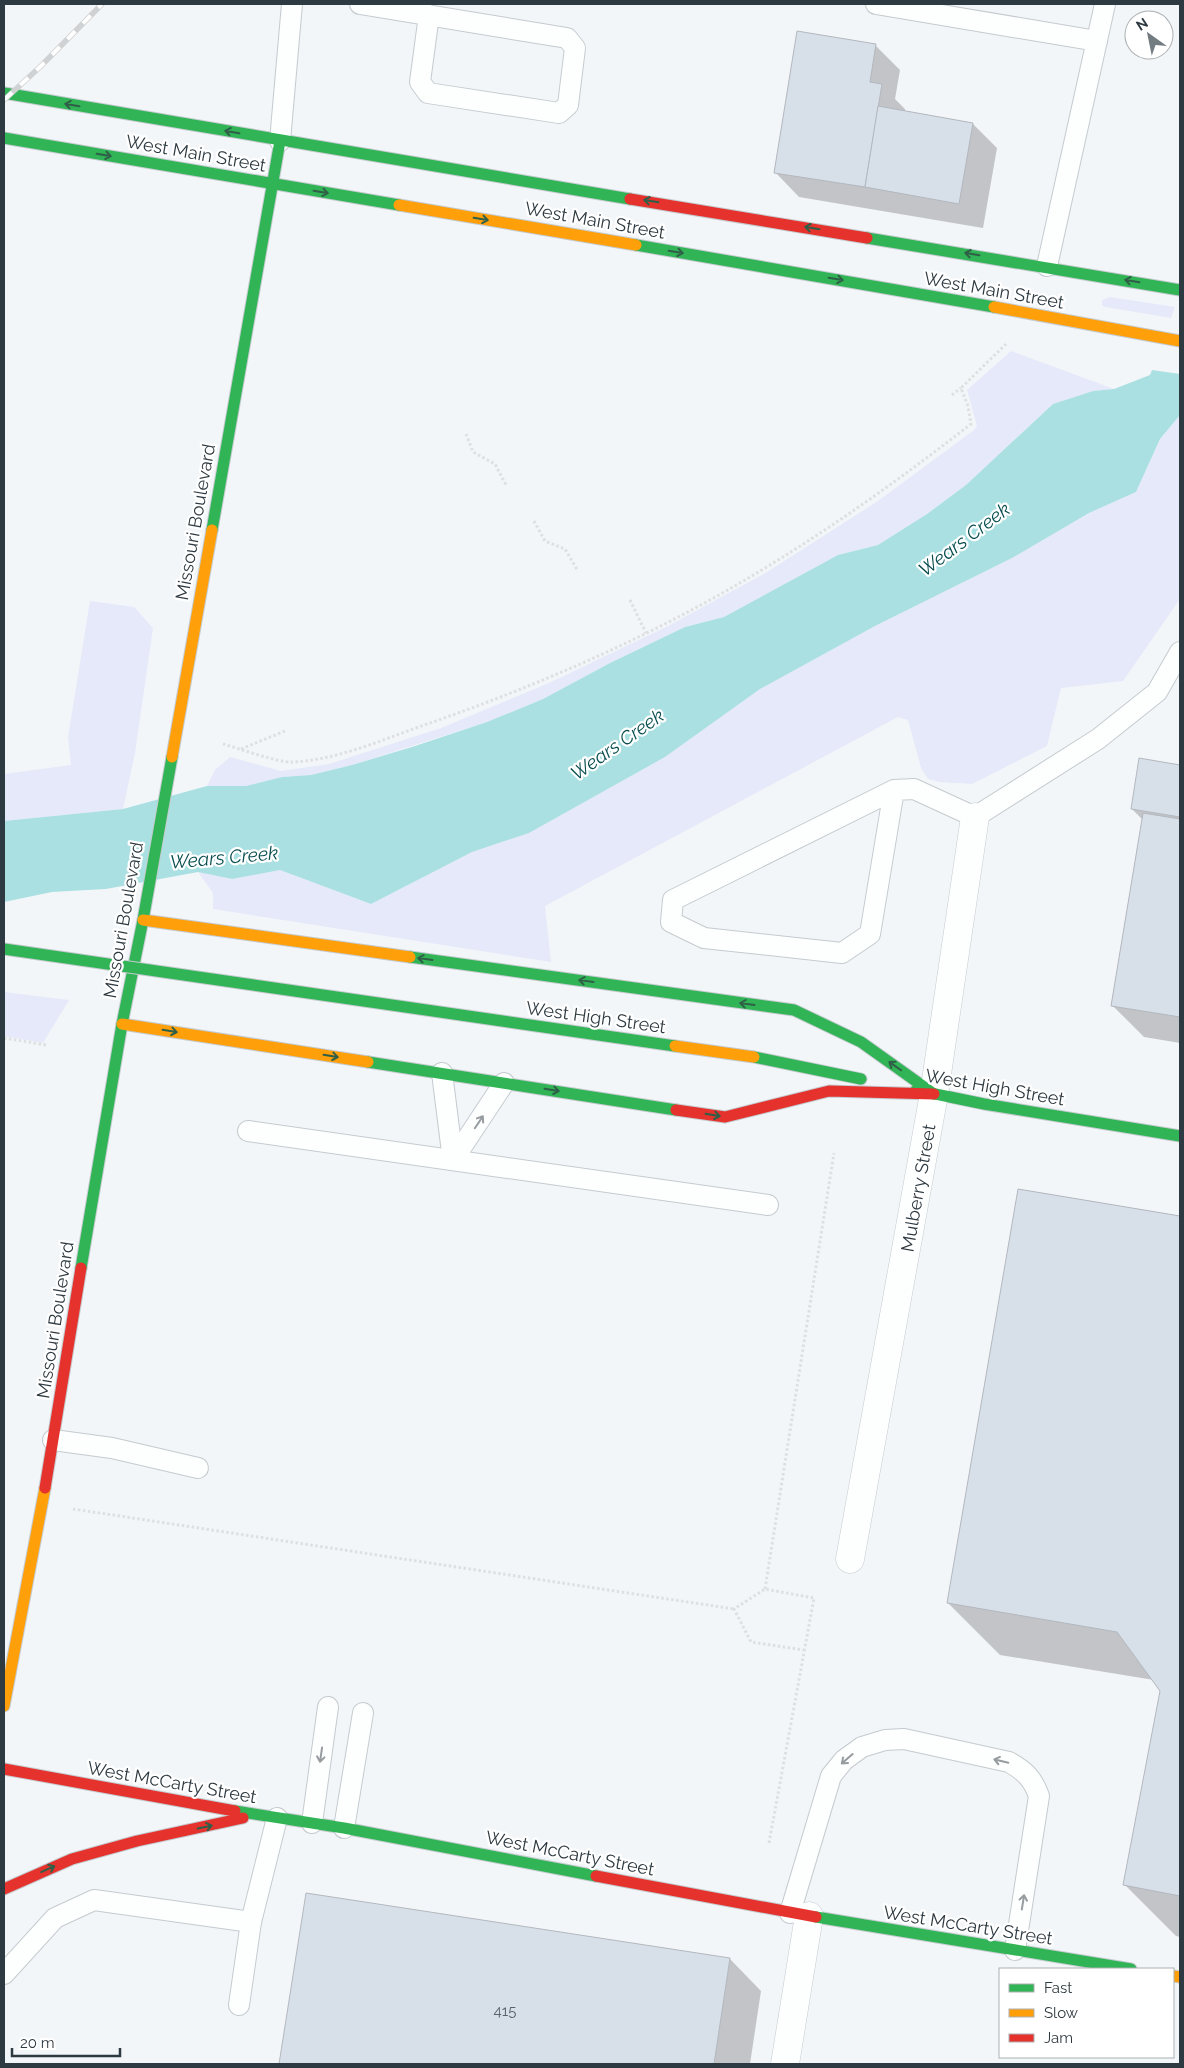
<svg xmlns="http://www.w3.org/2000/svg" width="1184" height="2068" font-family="Raleway,sans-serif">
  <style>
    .green { fill: #e5e9f9 }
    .water { fill: #abe0e2 }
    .shadow { fill: #0003 }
    .building { fill: #d7dfe9; stroke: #b3b8be }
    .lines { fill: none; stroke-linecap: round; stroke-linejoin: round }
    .lane-casing { stroke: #c4cbcf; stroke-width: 22 }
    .street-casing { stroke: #c4cbcf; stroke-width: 29 }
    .fast-casing { stroke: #c4cbcf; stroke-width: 13 }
    .slow-casing { stroke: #c4cbcf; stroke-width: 13 }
    .jam-casing { stroke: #c4cbcf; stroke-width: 13 }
    .path { stroke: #dedfe0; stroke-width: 3; stroke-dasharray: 2.5 2.5; stroke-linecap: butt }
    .lane { stroke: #fdfefe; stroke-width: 20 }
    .street { stroke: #fdfefe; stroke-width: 28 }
    .fast { stroke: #30b455; stroke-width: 11 }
    .slow { stroke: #ff9f0a; stroke-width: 11 }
    .jam { stroke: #e5322d; stroke-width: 11 }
    .rail-casing { stroke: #cfd1d2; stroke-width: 5.5 }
    .rail { stroke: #fff; stroke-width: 4; stroke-dasharray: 11; stroke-linecap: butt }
    .fast-bridge-casing { stroke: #c4cbcf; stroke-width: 13; stroke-linecap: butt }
    .slow-bridge-casing { stroke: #c4cbcf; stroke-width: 13; stroke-linecap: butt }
    .fast-bridge { stroke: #30b455; stroke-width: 11 }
    .slow-bridge { stroke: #ff9f0a; stroke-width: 11 }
    .oneway { stroke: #2f5f47 }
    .oneway2 { stroke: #969ca0 }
    .labels { text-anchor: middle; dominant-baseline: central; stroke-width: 4.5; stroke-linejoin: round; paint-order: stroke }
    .number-label { font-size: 15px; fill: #58636b }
    .street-label { font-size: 18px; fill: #2e3a41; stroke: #fff }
    .water-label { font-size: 19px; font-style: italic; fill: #074d4f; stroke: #fff }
  </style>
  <rect width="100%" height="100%" fill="#f3f6f9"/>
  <g class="green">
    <polygon points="1110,297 1175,307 1171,318 1105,307 1102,305 1102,300"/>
    <polygon points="1011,351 1114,389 1093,391 1053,404 966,485 927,514 878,545 838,555 724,617 685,627 610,663 543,699 487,722 352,765 311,775 282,777 246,786 207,786 215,770 230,757 281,771 329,764 441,728 549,683 668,626 767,572 878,501 974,430 977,426 967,390"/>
    <polygon points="1180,415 1180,599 1123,681 1061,688 1047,746 972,784 940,782 928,779 921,768 908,720 898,717 545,906 551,962 213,909 213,893 198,872 232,879 280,870 371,904 472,852 529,833 665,757 760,689 875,626 1012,558 1089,513 1136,492 1160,439"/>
    <polygon points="90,601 134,607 153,628 135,753 123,809 4,821 4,774 71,765 68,737"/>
    <polygon points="4,992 69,1000 43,1043 4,1036"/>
  </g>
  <polygon class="water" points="1152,370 1180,374 1180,415 1160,439 1136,492 1089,513 1012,558 875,626 760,689 665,757 529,833 472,852 371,904 280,870 232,879 198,872 106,889 52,892 4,902 4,821 123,809 207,786 246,786 282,777 311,775 352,765 415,746 487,722 543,699 610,663 685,627 724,617 838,555 878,545 927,514 966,485 1053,404 1093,391 1114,389 1150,375"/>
  <g class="shadow">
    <polygon points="875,45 900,70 895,99 905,109 905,112 973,124 997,148 983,228 799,197 775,172"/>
    <polygon points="1140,759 1180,766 1180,1043 1144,1037 1112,1005 1143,820 1132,809"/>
    <polygon points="1019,1190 1180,1217 1180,1937 1176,1936 1124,1884 1161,1691 1154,1680 1000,1655 948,1603"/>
    <polygon points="307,1895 730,1959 761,1991 750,2064 280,2064"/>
  </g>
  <g class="building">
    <polygon points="797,31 876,44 870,82 882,84 865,187 774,173"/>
    <polygon points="878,106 973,123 959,204 865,187"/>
    <polygon points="1139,758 1180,765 1180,817 1131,809"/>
    <polygon points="1143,813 1180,819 1180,1017 1111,1006"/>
    <polygon points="1018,1189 1180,1216 1180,1896 1123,1885 1160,1691 1117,1632 947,1603"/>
    <polygon points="306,1893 730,1958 714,2064 279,2064"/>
  </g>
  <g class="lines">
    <defs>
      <g id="lane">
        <polyline points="360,4 567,38 575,48 568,105 559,113 428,93 420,82 429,15"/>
        <polyline points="876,4 1097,41"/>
        <polyline points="280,141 292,4"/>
        <polyline points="1047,266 1105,4"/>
        <polyline points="894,790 870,934 842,953 704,938 671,922 673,900 894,790 914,789 975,817 1098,739 1157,692 1180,652"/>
        <polyline points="442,1073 453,1160"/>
        <polyline points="248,1131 768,1205"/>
        <polyline points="453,1160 504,1083"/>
        <polyline points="53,1440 112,1448 198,1468"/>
        <polyline points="312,1823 328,1707"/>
        <polyline points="344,1828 363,1713"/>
        <path d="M790,1913L831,1776L844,1760L862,1747L885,1740L904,1739L1009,1762C1025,1771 1033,1779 1039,1796L1015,1950"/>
        <polyline points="4,1974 55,1918 94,1900 251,1922"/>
        <polyline points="239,2005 251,1922 277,1818"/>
      </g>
      <g id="street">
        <polyline points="850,1559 934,1094 975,817"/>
        <polyline points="785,2064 809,1916"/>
      </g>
      <g id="fast">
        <polyline points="4,93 630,199"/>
        <polyline points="4,138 399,205"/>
        <polyline points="867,238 1180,290"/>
        <polyline points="636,245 994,307"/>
        <polyline points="212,530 280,141"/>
        <polyline points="410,957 794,1010 861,1042 934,1094"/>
        <polyline points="754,1057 861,1079"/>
        <polyline points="368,1062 676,1110"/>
        <polyline points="916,1090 984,1104 1180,1136"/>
        <polyline points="81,1268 122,1024 143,920 172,757"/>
        <polyline points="235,1811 344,1828 596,1876"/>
        <polyline points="816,1917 1131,1969"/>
      </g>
      <g id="slow">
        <polyline points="399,205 636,245"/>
        <polyline points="994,307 1180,341"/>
        <polyline points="172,757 212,530"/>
        <polyline points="143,920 410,957"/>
        <polyline points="122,1024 368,1062"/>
        <polyline points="4,1706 45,1488"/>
        <polyline points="1173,1976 1180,1977"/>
      </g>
      <g id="jam">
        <polyline points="630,199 867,238"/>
        <polyline points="676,1110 725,1117 829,1091 934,1094"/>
        <polyline points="45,1488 81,1268"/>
        <polyline points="4,1769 235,1811"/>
        <polyline points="596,1876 816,1917"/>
        <polyline points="4,1889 72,1859 137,1841 243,1818"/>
      </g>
    </defs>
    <use href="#lane" class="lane-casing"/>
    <use href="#street" class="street-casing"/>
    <use href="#fast" class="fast-casing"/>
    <use href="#slow" class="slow-casing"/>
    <use href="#jam" class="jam-casing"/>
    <g class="path">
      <polyline points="952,395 961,388"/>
      <polyline points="466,434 473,452 495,464 506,485"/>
      <polyline points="534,521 545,541 565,549 578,571"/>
      <polyline points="630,600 646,633"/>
      <path d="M223,744C238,748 279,763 292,762C340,760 388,737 433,722C524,690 614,652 699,606C795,554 885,491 971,424L968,406L961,388L1006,344"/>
      <polyline points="241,749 285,731"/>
      <polyline points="4,1038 46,1045"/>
      <polyline points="73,1509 734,1609"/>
      <polyline points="765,1589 834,1153"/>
      <polyline points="769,1843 814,1598 765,1589 734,1609 751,1642 804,1650"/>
    </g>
    <use href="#lane" class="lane"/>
    <use href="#street" class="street"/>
    <use href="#fast" class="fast"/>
    <use href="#slow" class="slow"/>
    <use href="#jam" class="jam"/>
    <defs>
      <polyline id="rail" points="4,100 41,66 102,4"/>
    </defs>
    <use href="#rail" class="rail-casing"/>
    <use href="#rail" class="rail"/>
    <defs>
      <polyline id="fast-bridge" points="4,949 675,1046"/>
      <polyline id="slow-bridge" points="675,1046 754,1057"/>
    </defs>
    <use href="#fast-bridge" class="fast-bridge-casing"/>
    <use href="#slow-bridge" class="slow-bridge-casing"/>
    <use href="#fast-bridge" class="fast-bridge"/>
    <use href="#slow-bridge" class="slow-bridge"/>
  </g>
  <defs><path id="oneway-shaft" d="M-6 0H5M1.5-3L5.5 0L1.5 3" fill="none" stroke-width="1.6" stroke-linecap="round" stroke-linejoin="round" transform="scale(1.25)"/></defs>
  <g class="oneway">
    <use href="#oneway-shaft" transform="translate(72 105) rotate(-170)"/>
    <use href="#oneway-shaft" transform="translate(232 132) rotate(-170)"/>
    <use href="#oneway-shaft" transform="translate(104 155) rotate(10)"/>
    <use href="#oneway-shaft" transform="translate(321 192) rotate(10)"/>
    <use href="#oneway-shaft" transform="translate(651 201) rotate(-171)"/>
    <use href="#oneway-shaft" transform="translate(481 219) rotate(10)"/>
    <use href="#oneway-shaft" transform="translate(812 228) rotate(-171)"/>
    <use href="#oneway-shaft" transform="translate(676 252) rotate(10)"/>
    <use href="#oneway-shaft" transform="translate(972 254) rotate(-171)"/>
    <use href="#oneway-shaft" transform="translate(836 279) rotate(10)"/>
    <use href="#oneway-shaft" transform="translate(1132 281) rotate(-170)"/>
    <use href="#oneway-shaft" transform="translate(425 959) rotate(-172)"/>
    <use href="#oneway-shaft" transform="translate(586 981) rotate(-172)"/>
    <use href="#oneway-shaft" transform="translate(747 1004) rotate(-172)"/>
    <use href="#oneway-shaft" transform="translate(170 1031) rotate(9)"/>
    <use href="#oneway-shaft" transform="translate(331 1056) rotate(9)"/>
    <use href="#oneway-shaft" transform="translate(895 1066) rotate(-145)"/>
    <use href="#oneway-shaft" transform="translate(552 1090) rotate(9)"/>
    <use href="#oneway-shaft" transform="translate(713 1115) rotate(9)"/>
    <use href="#oneway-shaft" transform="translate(205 1827) rotate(-12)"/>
    <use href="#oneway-shaft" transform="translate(48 1869) rotate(-24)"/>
  </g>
  <g class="oneway2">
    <use href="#oneway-shaft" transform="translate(479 1122) rotate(-56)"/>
    <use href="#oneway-shaft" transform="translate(321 1755) rotate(98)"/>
    <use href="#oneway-shaft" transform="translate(847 1759) rotate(139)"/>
    <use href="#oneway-shaft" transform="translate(1001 1761) rotate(-167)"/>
    <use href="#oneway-shaft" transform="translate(1023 1902) rotate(-81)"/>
  </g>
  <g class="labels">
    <g class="number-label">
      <text x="505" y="2011">415</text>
    </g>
    <g class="street-label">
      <text transform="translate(196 153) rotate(10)">West Main Street</text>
      <text transform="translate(595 220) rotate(10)">West Main Street</text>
      <text transform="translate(994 290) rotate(10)">West Main Street</text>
      <text transform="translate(195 522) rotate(-80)">Missouri Boulevard</text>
      <text transform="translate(123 920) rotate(-80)">Missouri Boulevard</text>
      <text transform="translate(596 1017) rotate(8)">West High Street</text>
      <text transform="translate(995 1087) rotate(10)">West High Street</text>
      <text transform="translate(918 1188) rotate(-80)">Mulberry Street</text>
      <text transform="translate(55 1320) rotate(-81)">Missouri Boulevard</text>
      <text transform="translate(172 1782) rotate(10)">West McCarty Street</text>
      <text transform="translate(570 1853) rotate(11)">West McCarty Street</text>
      <text transform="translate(968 1925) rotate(9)">West McCarty Street</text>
    </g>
    <g class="water-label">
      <text transform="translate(964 539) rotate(-37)">Wears Creek</text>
      <text transform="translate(617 744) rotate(-35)">Wears Creek</text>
      <text transform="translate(224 857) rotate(-5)">Wears Creek</text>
    </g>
  </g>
  <rect width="1184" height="2068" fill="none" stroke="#2e3a41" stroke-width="10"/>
  <rect x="999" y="1968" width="175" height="90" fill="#ffffff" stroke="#abb0b3"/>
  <rect x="1009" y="1984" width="25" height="8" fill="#30b455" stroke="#abb0b3"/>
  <text x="1044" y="1993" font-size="15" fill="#2e3a41">Fast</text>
  <rect x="1009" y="2009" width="25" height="8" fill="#ff9f0a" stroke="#abb0b3"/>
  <text x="1044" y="2018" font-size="15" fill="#2e3a41">Slow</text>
  <rect x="1009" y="2034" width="25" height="8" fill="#e5322d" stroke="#abb0b3"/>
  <text x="1044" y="2043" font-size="15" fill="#2e3a41">Jam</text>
  <g transform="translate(1149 35) rotate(327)"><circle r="24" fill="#ffffff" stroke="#abb0b3"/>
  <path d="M0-4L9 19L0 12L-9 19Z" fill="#737c81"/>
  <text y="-8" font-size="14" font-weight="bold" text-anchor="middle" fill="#2e3a41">N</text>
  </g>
  <path d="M12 2048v8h108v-8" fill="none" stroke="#2e3a41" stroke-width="2.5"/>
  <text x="20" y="2048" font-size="15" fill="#2e3a41" stroke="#ffffff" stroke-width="4" paint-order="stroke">20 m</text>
</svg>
